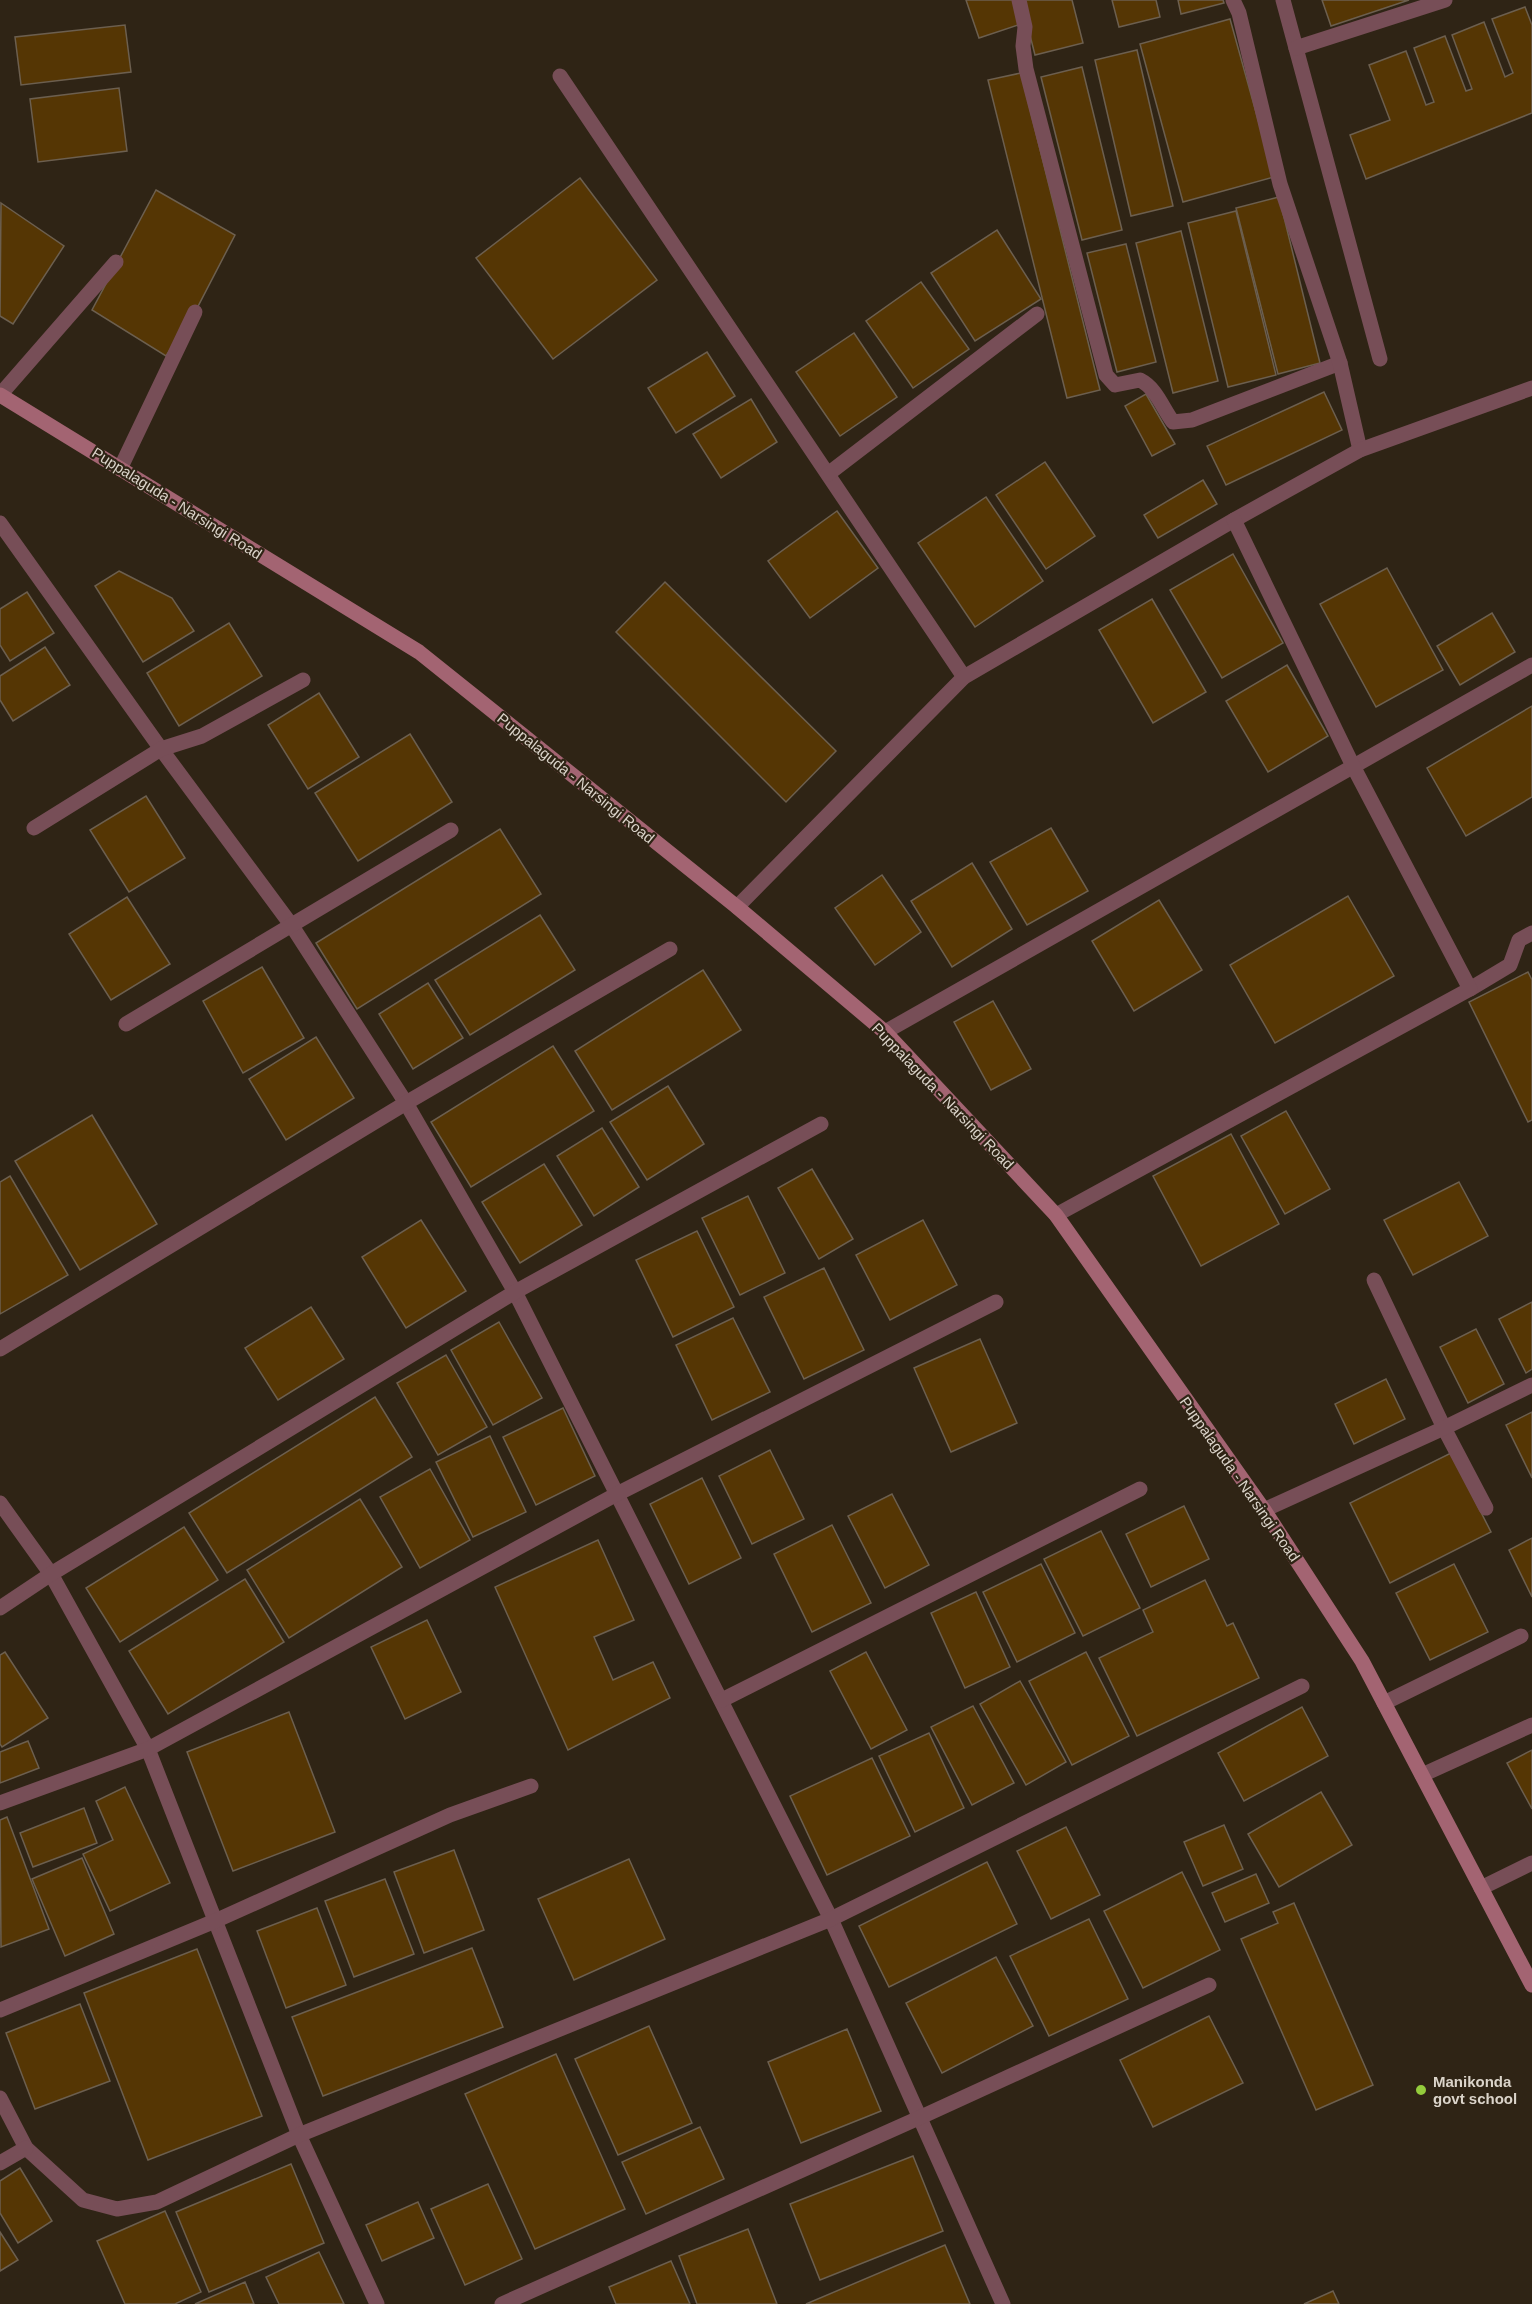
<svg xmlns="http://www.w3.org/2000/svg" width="1532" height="2304" font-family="Arial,sans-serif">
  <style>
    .building { fill: #553604; stroke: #6c5f4f; stroke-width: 1.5 }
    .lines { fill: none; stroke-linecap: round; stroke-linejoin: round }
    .lane { stroke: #774e57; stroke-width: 15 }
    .street { stroke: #774e57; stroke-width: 15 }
    .secondary { stroke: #a36472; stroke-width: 15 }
    .poi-dot { fill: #94cc3c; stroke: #2f2415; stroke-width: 2 }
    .labels { text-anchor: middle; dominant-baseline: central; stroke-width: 4.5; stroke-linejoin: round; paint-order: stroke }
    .street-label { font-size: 15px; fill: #dbd4ca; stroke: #2f2415 }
    .poi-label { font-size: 15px; font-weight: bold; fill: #dbd4ca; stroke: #2f2415; text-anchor: start }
  </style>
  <rect width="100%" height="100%" fill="#2f2415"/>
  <g class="building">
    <polygon points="966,0 1013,0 1021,24 979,38"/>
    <polygon points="1021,0 1072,0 1083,43 1035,55"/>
    <polygon points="1112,0 1156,0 1160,17 1119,27"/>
    <polygon points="1178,0 1223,0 1224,3 1181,14"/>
    <polygon points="1322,0 1409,0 1331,26"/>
    <polygon points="1525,7 1532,25 1532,113 1366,179 1350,135 1390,120 1369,65 1406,51 1426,105 1434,102 1414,48 1445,36 1466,91 1472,89 1452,35 1484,22 1505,77 1513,73 1492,19"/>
    <polygon points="1230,19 1274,177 1183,202 1140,44"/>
    <polygon points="125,25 131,72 21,85 15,37"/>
    <polygon points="1137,50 1173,206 1131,216 1095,60"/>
    <polygon points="1082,67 1122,230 1082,240 1041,77"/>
    <polygon points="1021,73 1100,390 1067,398 988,80"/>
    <polygon points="119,88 127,151 38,162 30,99"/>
    <polygon points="580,178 657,280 553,359 476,258"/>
    <polygon points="156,190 235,235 195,312 166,356 92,310"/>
    <polygon points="1279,197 1320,363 1278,374 1236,208"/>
    <polygon points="1,203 64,246 13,324 0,316"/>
    <polygon points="1236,211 1276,375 1228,387 1188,223"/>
    <polygon points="997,230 1041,299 975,341 931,273"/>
    <polygon points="1181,231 1218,381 1173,393 1136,243"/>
    <polygon points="1126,244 1156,362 1117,372 1087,253"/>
    <polygon points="921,282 969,349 913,388 866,321"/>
    <polygon points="854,333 897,397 840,436 796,372"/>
    <polygon points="707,352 735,396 676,433 648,388"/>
    <polygon points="1324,392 1342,430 1226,485 1207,446"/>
    <polygon points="1146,394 1175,444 1152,456 1125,406"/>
    <polygon points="751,399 777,442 721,478 693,434"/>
    <polygon points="1045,462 1095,536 1046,569 996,495"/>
    <polygon points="1203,480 1217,504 1158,538 1144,515"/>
    <polygon points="986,497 1043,581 975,627 918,543"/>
    <polygon points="837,511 878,568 810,618 768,561"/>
    <polygon points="1233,554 1283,643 1222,678 1170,590"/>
    <polygon points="1387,568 1443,670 1376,707 1320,604"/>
    <polygon points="119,571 172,598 194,631 143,662 95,586"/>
    <polygon points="665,582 836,751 786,802 616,632"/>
    <polygon points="27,592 54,633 10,661 0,645 0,609"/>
    <polygon points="1152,599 1206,692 1153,723 1099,630"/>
    <polygon points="1492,613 1515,652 1460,685 1437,646"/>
    <polygon points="229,623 262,676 179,726 147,673"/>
    <polygon points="45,647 70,685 13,721 0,700 0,676"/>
    <polygon points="1287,665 1328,736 1268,772 1226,701"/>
    <polygon points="319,693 359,757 308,789 268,725"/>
    <polygon points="1532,706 1532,797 1466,836 1427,768"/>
    <polygon points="410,734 452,802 358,861 315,793"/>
    <polygon points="146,796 185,858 129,892 90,830"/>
    <polygon points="1051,828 1088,891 1027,925 990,862"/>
    <polygon points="500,829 541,894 357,1009 316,943"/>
    <polygon points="972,863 1012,929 952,967 911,901"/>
    <polygon points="882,875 921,932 875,965 835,908"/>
    <polygon points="1348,896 1394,976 1275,1043 1230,965"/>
    <polygon points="127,897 170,964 111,1000 69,934"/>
    <polygon points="1159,900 1202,970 1134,1011 1092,941"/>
    <polygon points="540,915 575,970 470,1035 435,980"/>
    <polygon points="262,967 304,1038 243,1073 203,1001"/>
    <polygon points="703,970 741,1030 612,1110 575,1051"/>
    <polygon points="1528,972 1532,980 1532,1120 1528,1122 1469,1002"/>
    <polygon points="428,983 463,1038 413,1069 379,1014"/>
    <polygon points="993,1001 1031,1069 991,1090 954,1022"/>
    <polygon points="316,1037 354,1098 286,1140 249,1079"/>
    <polygon points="553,1046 594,1111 471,1187 431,1122"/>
    <polygon points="668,1086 704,1144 647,1180 610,1122"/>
    <polygon points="1286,1111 1330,1189 1285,1214 1241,1136"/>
    <polygon points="92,1115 157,1224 80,1270 15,1161"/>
    <polygon points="602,1128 639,1187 594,1216 557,1156"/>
    <polygon points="1231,1134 1279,1224 1201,1266 1153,1176"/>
    <polygon points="544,1164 582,1225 520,1263 482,1202"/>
    <polygon points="812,1169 853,1239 819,1259 778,1188"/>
    <polygon points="10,1176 68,1275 0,1314 0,1182"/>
    <polygon points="1459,1182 1488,1236 1413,1275 1384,1220"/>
    <polygon points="748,1196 785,1273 740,1295 702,1218"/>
    <polygon points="421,1220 466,1291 406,1328 362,1257"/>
    <polygon points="923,1220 957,1285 890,1320 856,1255"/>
    <polygon points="697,1231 734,1307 673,1337 636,1260"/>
    <polygon points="824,1268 864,1350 804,1379 764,1297"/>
    <polygon points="1532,1302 1532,1369 1526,1373 1499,1319"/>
    <polygon points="311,1307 344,1359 278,1400 245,1348"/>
    <polygon points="733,1318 770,1392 712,1420 676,1345"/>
    <polygon points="499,1322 542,1398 493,1425 451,1350"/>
    <polygon points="1476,1329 1504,1384 1468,1403 1440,1347"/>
    <polygon points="980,1339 1017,1423 951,1452 914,1368"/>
    <polygon points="446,1355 487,1427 438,1455 397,1383"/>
    <polygon points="1386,1379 1405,1419 1354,1444 1335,1404"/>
    <polygon points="375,1397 412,1457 227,1573 189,1513"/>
    <polygon points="563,1408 595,1476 536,1505 503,1437"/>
    <polygon points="1532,1412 1532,1478 1506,1425"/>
    <polygon points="490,1436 526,1512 473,1537 436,1462"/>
    <polygon points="770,1450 804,1519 752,1544 719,1476"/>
    <polygon points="1451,1453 1491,1532 1390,1583 1350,1503"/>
    <polygon points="430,1469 470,1540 420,1568 380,1497"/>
    <polygon points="702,1478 741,1558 689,1584 650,1504"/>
    <polygon points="892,1494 929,1565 885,1588 848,1516"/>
    <polygon points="360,1499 402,1567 289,1638 247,1570"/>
    <polygon points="1184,1506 1209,1559 1151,1587 1126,1534"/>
    <polygon points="832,1525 871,1603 812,1632 774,1554"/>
    <polygon points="184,1527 218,1580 120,1642 86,1588"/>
    <polygon points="1101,1531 1140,1608 1083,1636 1044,1559"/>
    <polygon points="1532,1538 1532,1597 1509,1550"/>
    <polygon points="598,1540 634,1620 594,1637 613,1680 653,1662 670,1698 568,1750 495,1587"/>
    <polygon points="1041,1564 1075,1633 1017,1662 983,1592"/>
    <polygon points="1454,1564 1488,1632 1430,1660 1396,1593"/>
    <polygon points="245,1579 284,1642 168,1714 129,1651"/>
    <polygon points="1205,1580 1227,1626 1233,1623 1259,1678 1137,1736 1099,1658 1153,1632 1143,1610"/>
    <polygon points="976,1592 1010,1667 965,1688 931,1613"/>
    <polygon points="427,1620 461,1692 405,1719 371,1647"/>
    <polygon points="5,1652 48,1718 2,1747 0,1744 0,1655"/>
    <polygon points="866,1652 907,1730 871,1749 830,1671"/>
    <polygon points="1086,1652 1129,1736 1072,1765 1029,1681"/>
    <polygon points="1020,1681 1066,1762 1026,1785 980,1704"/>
    <polygon points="973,1706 1014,1783 972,1805 931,1727"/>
    <polygon points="1302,1707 1328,1756 1244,1801 1218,1753"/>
    <polygon points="289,1712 335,1832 233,1871 187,1752"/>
    <polygon points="929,1733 964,1808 915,1832 879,1756"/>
    <polygon points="28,1741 39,1768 0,1783 0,1752"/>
    <polygon points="1532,1750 1532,1809 1507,1763"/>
    <polygon points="872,1758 910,1836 827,1875 790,1796"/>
    <polygon points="125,1787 170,1883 110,1911 83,1854 113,1840 96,1801"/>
    <polygon points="1321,1792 1352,1845 1279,1887 1248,1834"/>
    <polygon points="84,1808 97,1843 33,1867 20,1833"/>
    <polygon points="7,1817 49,1929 1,1947 0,1820"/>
    <polygon points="1224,1825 1243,1869 1203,1886 1184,1842"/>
    <polygon points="1066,1827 1100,1895 1051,1919 1017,1851"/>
    <polygon points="454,1850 484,1930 424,1953 394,1872"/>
    <polygon points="82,1858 114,1934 65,1956 32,1879"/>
    <polygon points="629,1859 665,1939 574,1980 538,1899"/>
    <polygon points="987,1862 1017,1924 889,1987 859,1926"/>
    <polygon points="1182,1872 1220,1950 1143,1988 1104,1911"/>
    <polygon points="1256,1874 1269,1903 1225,1922 1212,1893"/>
    <polygon points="385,1879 414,1954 354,1977 325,1901"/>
    <polygon points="1294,1903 1373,2085 1316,2110 1241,1939 1278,1923 1273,1912"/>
    <polygon points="317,1908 346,1985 286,2008 257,1931"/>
    <polygon points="1089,1919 1128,1999 1049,2036 1010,1956"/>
    <polygon points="472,1948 503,2027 323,2096 292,2017"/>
    <polygon points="197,1949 262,2116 148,2160 84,1993"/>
    <polygon points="996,1957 1033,2026 942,2073 906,2003"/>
    <polygon points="80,2004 110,2081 35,2109 6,2033"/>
    <polygon points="1209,2016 1243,2083 1153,2127 1120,2060"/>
    <polygon points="649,2026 692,2123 618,2155 575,2059"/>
    <polygon points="847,2029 881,2111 801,2143 768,2062"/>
    <polygon points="556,2054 625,2209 535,2249 465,2094"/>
    <polygon points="700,2127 724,2179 646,2214 622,2162"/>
    <polygon points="913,2156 943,2231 820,2280 790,2204"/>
    <polygon points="291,2164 324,2243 209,2292 176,2212"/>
    <polygon points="20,2168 52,2221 18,2243 0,2213 0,2181"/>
    <polygon points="488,2184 522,2259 465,2285 431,2209"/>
    <polygon points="418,2202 434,2238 382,2261 366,2225"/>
    <polygon points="165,2211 201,2292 175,2304 125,2304 97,2241"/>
    <polygon points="748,2229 777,2304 697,2304 679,2256"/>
    <polygon points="0,2232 18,2260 0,2271"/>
    <polygon points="945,2245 970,2304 806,2304"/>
    <polygon points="319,2252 344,2304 279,2304 266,2277"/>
    <polygon points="671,2261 690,2304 616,2304 609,2287"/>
    <polygon points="245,2282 254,2304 195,2304"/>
    <polygon points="1333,2291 1339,2304 1304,2304"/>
  </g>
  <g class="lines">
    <g class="lane">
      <polyline points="0,395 116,262"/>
      <polyline points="120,469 195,312"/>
      <polyline points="1470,989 1510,965 1519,940 1532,933"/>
      <polyline points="1384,1703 1521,1636"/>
    </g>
    <g class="street">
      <path d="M1019,0L1025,27L1023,46L1026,69L1106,375L1115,385L1140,380C1156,388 1162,407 1173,422L1192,420L1340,363"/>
      <polyline points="1233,0 1239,13 1280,184 1340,363 1360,450"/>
      <polyline points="1283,0 1380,359"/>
      <polyline points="1296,48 1445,0"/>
      <polyline points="560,76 964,677"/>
      <polyline points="828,474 1037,314"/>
      <polyline points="0,523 161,749 292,926 406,1103 515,1292 831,1919 1003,2304"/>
      <polyline points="34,828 161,749 202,736 303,680"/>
      <polyline points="737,907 964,677 1234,520 1360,450 1532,388"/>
      <polyline points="126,1024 451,830"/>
      <polyline points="885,1032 1532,665"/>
      <polyline points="1056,1215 1470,989 1353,766 1234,520"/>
      <polyline points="1374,1280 1444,1428 1486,1508"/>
      <polyline points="0,1349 406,1103 670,949"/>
      <polyline points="0,1503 51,1574 148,1749 299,2135 377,2304"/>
      <polyline points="1264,1510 1444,1428 1532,1385"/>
      <polyline points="0,1608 51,1574 515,1292 821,1124"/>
      <polyline points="722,1700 1140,1489"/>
      <polyline points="1422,1775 1532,1725"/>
      <polyline points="0,1803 148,1749 617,1494 996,1302"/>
      <polyline points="1481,1888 1532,1863"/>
      <polyline points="0,2010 215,1921 450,1815 531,1786"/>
      <polyline points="0,2098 26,2148 83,2200 117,2209 157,2202 299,2135 831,1919 1302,1686"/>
      <polyline points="0,2163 26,2148"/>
      <polyline points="502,2304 921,2117 1209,1985"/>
    </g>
    <polyline class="secondary" points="0,395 419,652 737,907 885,1032 1056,1215 1264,1510 1362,1661 1532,1985"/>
  </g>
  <circle class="poi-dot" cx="1421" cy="2090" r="6"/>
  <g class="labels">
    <g class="street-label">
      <text transform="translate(177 503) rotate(32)">Puppalaguda - Narsingi Road</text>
      <text transform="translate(576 778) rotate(39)">Puppalaguda - Narsingi Road</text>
      <text transform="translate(943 1096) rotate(46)">Puppalaguda - Narsingi Road</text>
      <text transform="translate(1240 1479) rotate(55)">Puppalaguda - Narsingi Road</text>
    </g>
    <g class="poi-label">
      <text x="1433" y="2081">Manikonda<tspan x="1433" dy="17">govt school</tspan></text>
    </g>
  </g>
</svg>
